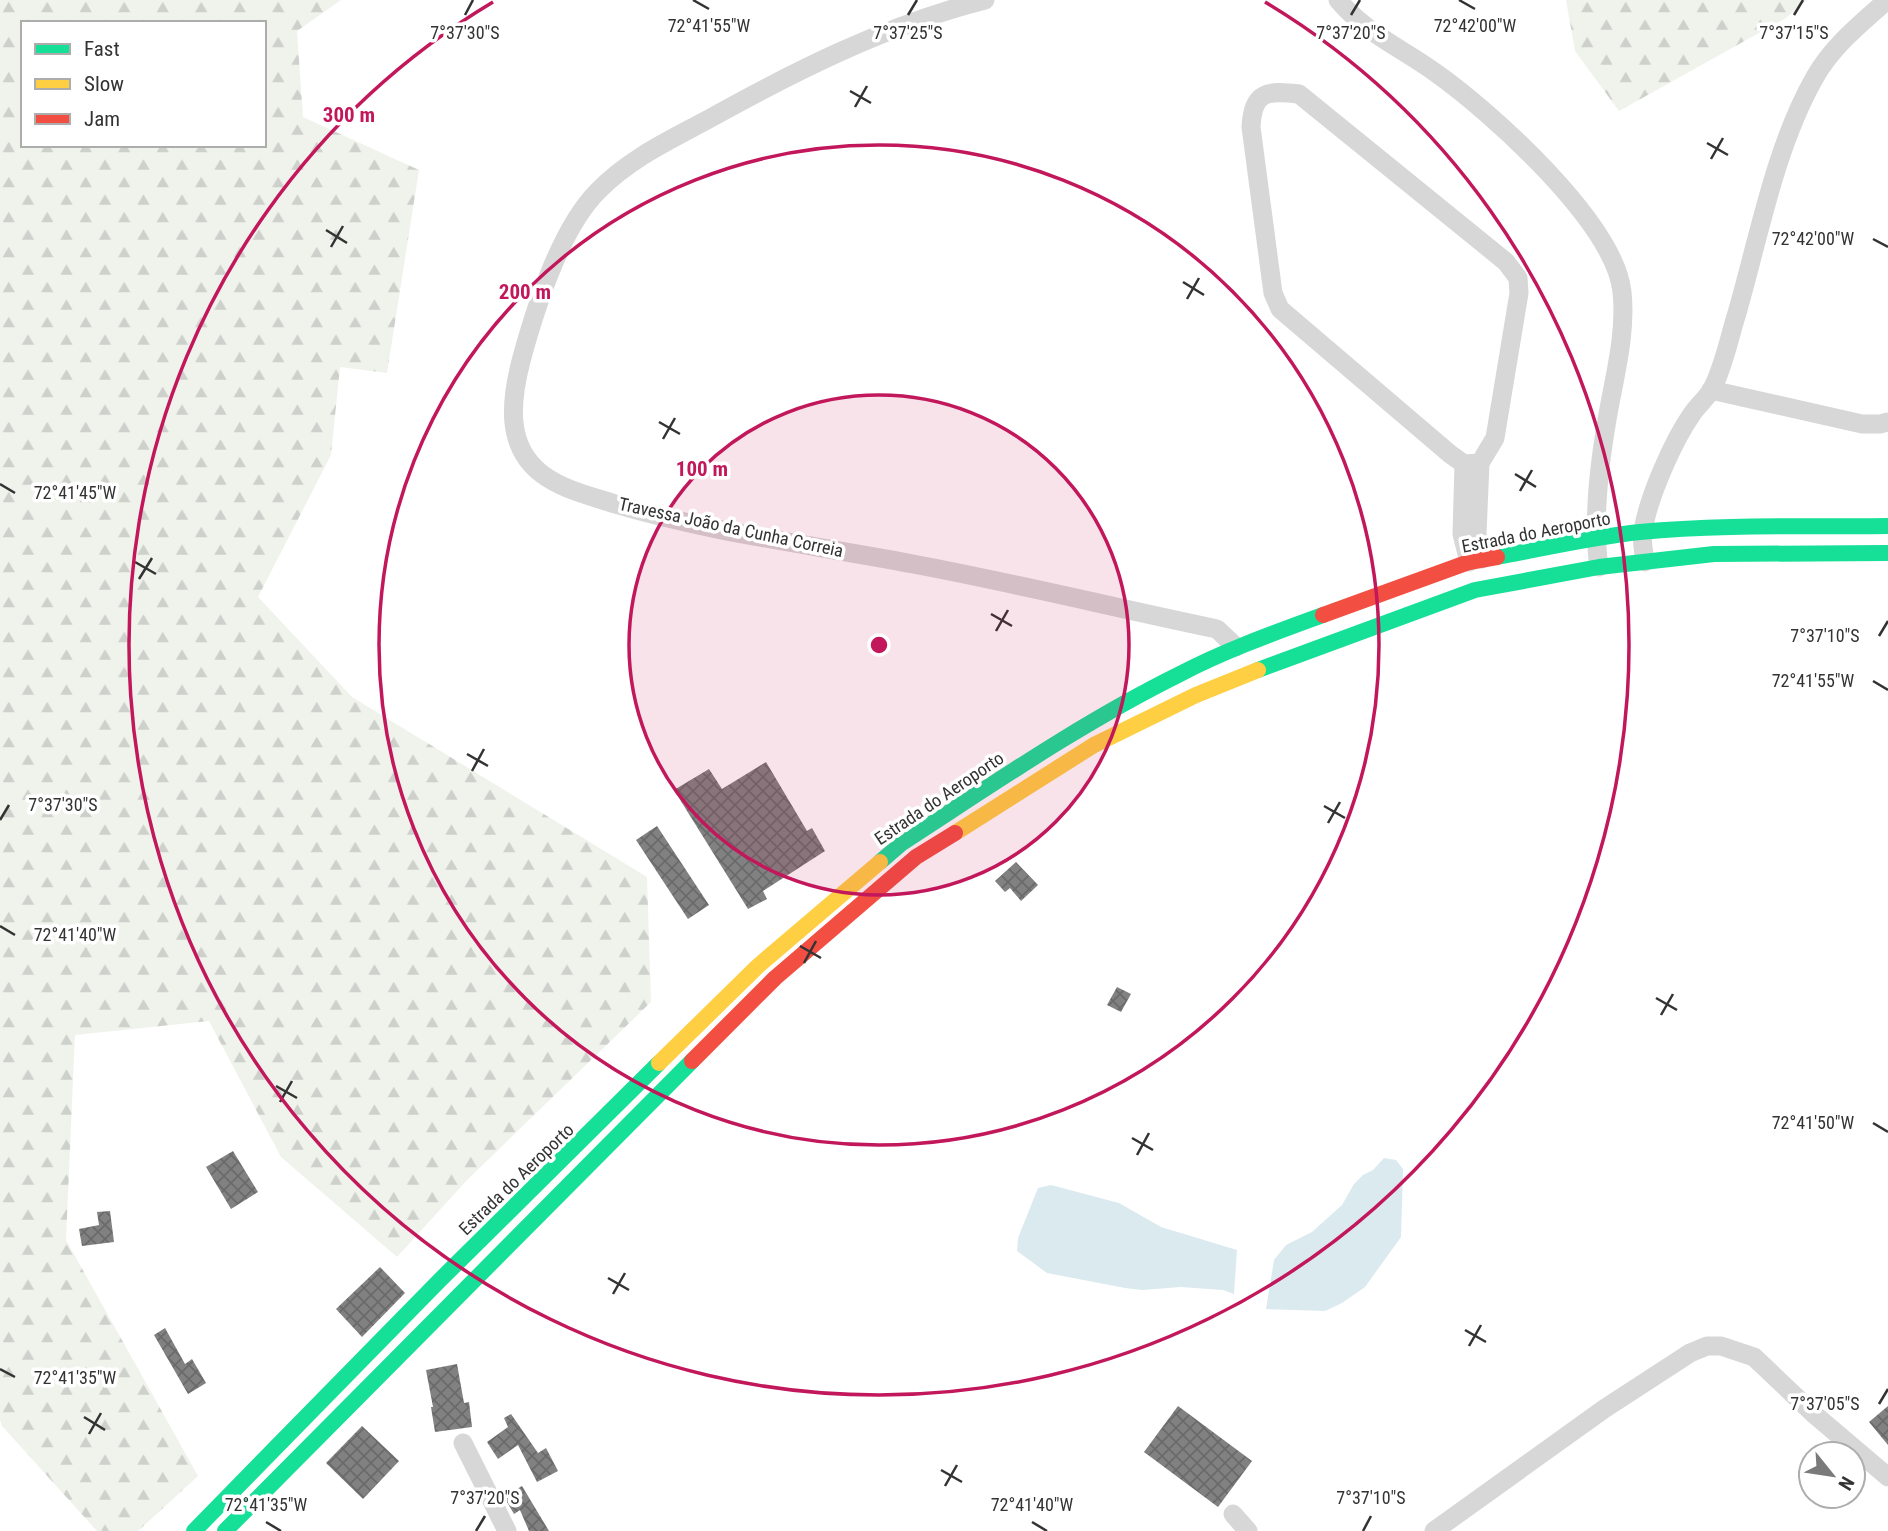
<svg xmlns="http://www.w3.org/2000/svg" width="1888" height="1531" font-family="'Roboto Condensed',sans-serif">
  <style>
    .forest { fill: url(#forest-firs); fill-rule: evenodd }
    .water { fill: #dbeaef }
    .building { fill: url(#building-cross-hatch) }
    .lines { fill: none; stroke-linecap: round; stroke-linejoin: round }
    .street { stroke: #d7d7d7; stroke-width: 19 }
    .fast { stroke: #16e098; stroke-width: 16 }
    .slow { stroke: #ffcf43; stroke-width: 16 }
    .jam { stroke: #f24e42; stroke-width: 16 }
    .ticks { fill: none; stroke: #333; stroke-width: 2.5 }
    .ring { fill: none; stroke: #c2185b; stroke-width: 3.5 }
    .labels { text-anchor: middle; dominant-baseline: central; stroke-width: 7; stroke-linejoin: round; paint-order: stroke }
    .street-label { font-size: 18px; fill: #333; stroke: #fff }
    .ticks-label { font-size: 18px; text-anchor: middle; fill: #333; stroke: #fff; stroke-width: 7; stroke-linejoin: round; paint-order: stroke }
    .centre { fill: #c2185b; stroke: #fff; stroke-width: 3.5 }
    .ring-label { font-size: 21px; text-anchor: middle; font-weight: bold; fill: #c2185b; stroke: #fff; stroke-width: 7; stroke-linejoin: round; paint-order: stroke }
  </style>
  <defs>
    <pattern id="forest-firs" width="22" height="20" patternUnits="userSpaceOnUse" patternTransform="scale(1.75)"><rect width="22" height="20" fill="#f0f3ec"/><path d="M5 1l3.5 6h-7zM16 11l3.5 6h-7z" fill="#ced1cb"/></pattern>
    <pattern id="building-cross-hatch" width="8" height="8" patternUnits="userSpaceOnUse" patternTransform="scale(1.75)"><rect width="8" height="8" fill="#818181"/><path d="M0 0l8 8M0 8l8-8" fill="none" stroke="#6a6a6a"/></pattern>
  </defs>
  <rect width="100%" height="100%" fill="#fff"/>
  <g class="forest">
    <path d="M0,0H341L297,31L303,117L419,170L387,373L340,367L331,455L258,597L352,697L647,877L651,1002L467,1180L397,1257L281,1157L209,1021L75,1035L66,1240L198,1476L138,1531H97L2,1426L0,1420ZM23,23H264V145H23Z"/>
    <polygon points="1566,0 1807,0 1786,18 1619,111 1575,51"/>
  </g>
  <g class="water">
    <polygon points="1384,1158 1396,1160 1403,1169 1401,1237 1365,1287 1342,1303 1325,1311 1266,1309 1274,1260 1286,1245 1312,1232 1342,1205 1354,1184 1363,1175 1373,1170"/>
    <polygon points="1051,1185 1119,1203 1161,1227 1237,1250 1234,1294 1223,1290 1181,1287 1142,1290 1125,1288 1047,1273 1017,1251 1018,1238 1038,1188"/>
  </g>
  <g class="building">
    <polygon points="766,762 807,831 812,828 825,851 763,891 767,899 748,909 674,790 709,769 722,789"/>
    <polygon points="657,826 709,905 688,919 636,840"/>
    <polygon points="1016,862 1038,885 1021,901 1010,888 1005,892 995,881"/>
    <polygon points="1117,987 1131,994 1121,1012 1107,1005"/>
    <polygon points="233,1151 258,1192 231,1209 206,1167"/>
    <polygon points="110,1211 114,1242 82,1246 79,1229 99,1225 97,1212"/>
    <polygon points="380,1267 405,1293 362,1337 336,1309"/>
    <polygon points="165,1328 185,1364 192,1359 206,1383 188,1394 154,1335"/>
    <polygon points="457,1364 464,1403 469,1402 472,1427 435,1432 431,1407 433,1407 426,1370"/>
    <polygon points="1178,1406 1252,1461 1218,1507 1144,1452"/>
    <polygon points="1888,1406 1888,1445 1869,1422"/>
    <polygon points="511,1414 538,1453 546,1448 558,1471 537,1482 518,1445 498,1459 487,1442 508,1427 504,1418"/>
    <polygon points="362,1426 399,1461 363,1499 326,1463"/>
    <polygon points="522,1486 549,1531 529,1531 520,1510 514,1514 504,1497"/>
  </g>
  <g class="lines">
    <g class="street">
      <path d="M985,0C886,25 795,71 707,120C668,141 629,159 598,191C560,229 535,309 521,361C511,400 505,446 542,474C563,490 591,496 615,504C712,533 814,545 913,564C1015,583 1116,608 1217,629L1236,647"/>
      <path d="M1338,0C1368,35 1400,47 1436,73C1491,112 1615,223 1622,292C1626,328 1617,367 1610,403C1601,451 1592,519 1599,567"/>
      <polyline points="1711,390 1862,424 1880,424 1888,422"/>
      <path d="M1480,463L1464,464L1450,454L1280,309L1273,293L1251,127C1253,92 1266,90 1299,94L1506,262L1518,278L1519,293L1495,438L1480,463L1477,534L1482,559"/>
      <polyline points="1464,464 1462,534 1469,562"/>
      <path d="M1645,562C1644,552 1641,541 1643,531C1648,498 1673,441 1692,414C1698,405 1707,398 1712,389C1724,366 1729,338 1737,313C1759,237 1775,147 1815,77C1833,45 1861,24 1887,0"/>
      <polyline points="463,1443 507,1531"/>
      <polyline points="1233,1514 1248,1531"/>
      <polyline points="1434,1531 1604,1409 1690,1353 1707,1346 1721,1346 1754,1357 1815,1415 1888,1477"/>
    </g>
    <g class="fast">
      <path d="M1497,557C1545,548 1592,537 1640,532C1722,524 1806,527 1888,526"/>
      <polyline points="1258,670 1475,590 1599,567 1714,554 1888,553"/>
      <path d="M880,862L902,843C993,784 1083,722 1180,674C1226,650 1274,633 1323,615"/>
      <polyline points="194,1531 439,1281 659,1063"/>
      <polyline points="225,1531 692,1061"/>
    </g>
    <g class="slow">
      <polyline points="955,833 1094,745 1196,695 1258,670"/>
      <polyline points="659,1063 758,966 880,862"/>
    </g>
    <g class="jam">
      <polyline points="1323,615 1469,562 1497,557"/>
      <polyline points="692,1061 775,978 916,857 955,833"/>
    </g>
  </g>
  <path class="ticks" d="M693,0L709,9M1459,0L1475,9M465,15L473,0M908,15L917,0M1351,15L1360,0M1794,15L1803,0M850,91L871,103M855,107L867,86M1707,143L1728,155M1711,159L1723,138M326,230L347,243M1873,239L1888,247M331,247L343,226M1183,282L1204,295M1187,299L1199,278M659,422L680,434M663,439L675,418M1515,474L1536,487M0,484L15,493M1520,491L1532,470M135,562L156,574M139,579L152,558M991,614L1012,626M996,631L1008,610M1879,636L1888,621M1873,681L1888,690M467,754L488,766M472,771L484,749M1324,806L1345,818M0,820L9,805M1328,823L1340,802M0,926L15,935M800,946L821,958M804,963L816,941M1656,998L1677,1010M1661,1015L1673,994M276,1086L297,1098M280,1102L292,1081M1873,1123L1888,1132M1132,1138L1153,1150M1137,1155L1149,1133M608,1278L629,1290M613,1294L625,1273M1465,1330L1486,1342M1469,1346L1481,1325M0,1369L15,1377M1879,1404L1888,1389M84,1417L105,1430M89,1434L101,1413M941,1470L962,1482M945,1486L957,1465M266,1522L281,1531M1032,1522L1047,1531M476,1531L485,1516M1363,1531L1371,1516"/>
  <circle cx="879" cy="645" r="250" fill="#c2185b" fill-opacity=".12"/>
  <g class="ring">
    <circle cx="879" cy="645" r="250"/>
    <circle cx="879" cy="645" r="500"/>
    <path d="M1265 2A750 750 0 1 1 493 2"/>
  </g>
  <g class="labels">
    <g class="street-label">
      <text transform="translate(731 527) rotate(12)">Travessa João da Cunha Correia</text>
      <text transform="translate(1536 532) rotate(-11)">Estrada do Aeroporto</text>
      <text transform="translate(939 798) rotate(-34)">Estrada do Aeroporto</text>
      <text transform="translate(516 1179) rotate(-44)">Estrada do Aeroporto</text>
    </g>
  </g>
  <g class="ticks-label">
    <text x="709" y="32">72°41'55"W</text>
    <text x="1475" y="32">72°42'00"W</text>
    <text x="465" y="39">7°37'30"S</text>
    <text x="908" y="39">7°37'25"S</text>
    <text x="1351" y="39">7°37'20"S</text>
    <text x="1794" y="39">7°37'15"S</text>
    <text x="1813" y="245">72°42'00"W</text>
    <text x="75" y="499">72°41'45"W</text>
    <text x="1825" y="642">7°37'10"S</text>
    <text x="1813" y="687">72°41'55"W</text>
    <text x="63" y="811">7°37'30"S</text>
    <text x="75" y="941">72°41'40"W</text>
    <text x="1813" y="1129">72°41'50"W</text>
    <text x="75" y="1384">72°41'35"W</text>
    <text x="1825" y="1410">7°37'05"S</text>
    <text x="485" y="1504">7°37'20"S</text>
    <text x="1371" y="1504">7°37'10"S</text>
    <text x="266" y="1511">72°41'35"W</text>
    <text x="1032" y="1511">72°41'40"W</text>
  </g>
  <circle cx="879" cy="645" r="10" class="centre"/>
  <g class="ring-label">
    <text x="349" y="122">300 m</text>
    <text x="525" y="299">200 m</text>
    <text x="702" y="476">100 m</text>
  </g>
  <rect x="21" y="21" width="245" height="126" fill="#ffffff" stroke="#adadad" stroke-width="2"/>
  <rect x="35" y="44" width="35" height="10" fill="#16e098" stroke="#adadad" stroke-width="2"/>
  <text x="84" y="56" font-size="21" fill="#333333">Fast</text>
  <rect x="35" y="79" width="35" height="10" fill="#ffcf43" stroke="#adadad" stroke-width="2"/>
  <text x="84" y="91" font-size="21" fill="#333333">Slow</text>
  <rect x="35" y="114" width="35" height="10" fill="#f24e42" stroke="#adadad" stroke-width="2"/>
  <text x="84" y="126" font-size="21" fill="#333333">Jam</text>
  <g transform="translate(1832 1475) rotate(120)"><circle r="33" fill="#ffffff" stroke="#adadad" stroke-width="2"/>
  <path d="M0-5L12 26L0 18L-12 26Z" fill="#7a7a7a"/>
  <text y="-10" font-size="19" font-weight="bold" text-anchor="middle" fill="#333333">N</text>
  </g>
</svg>
